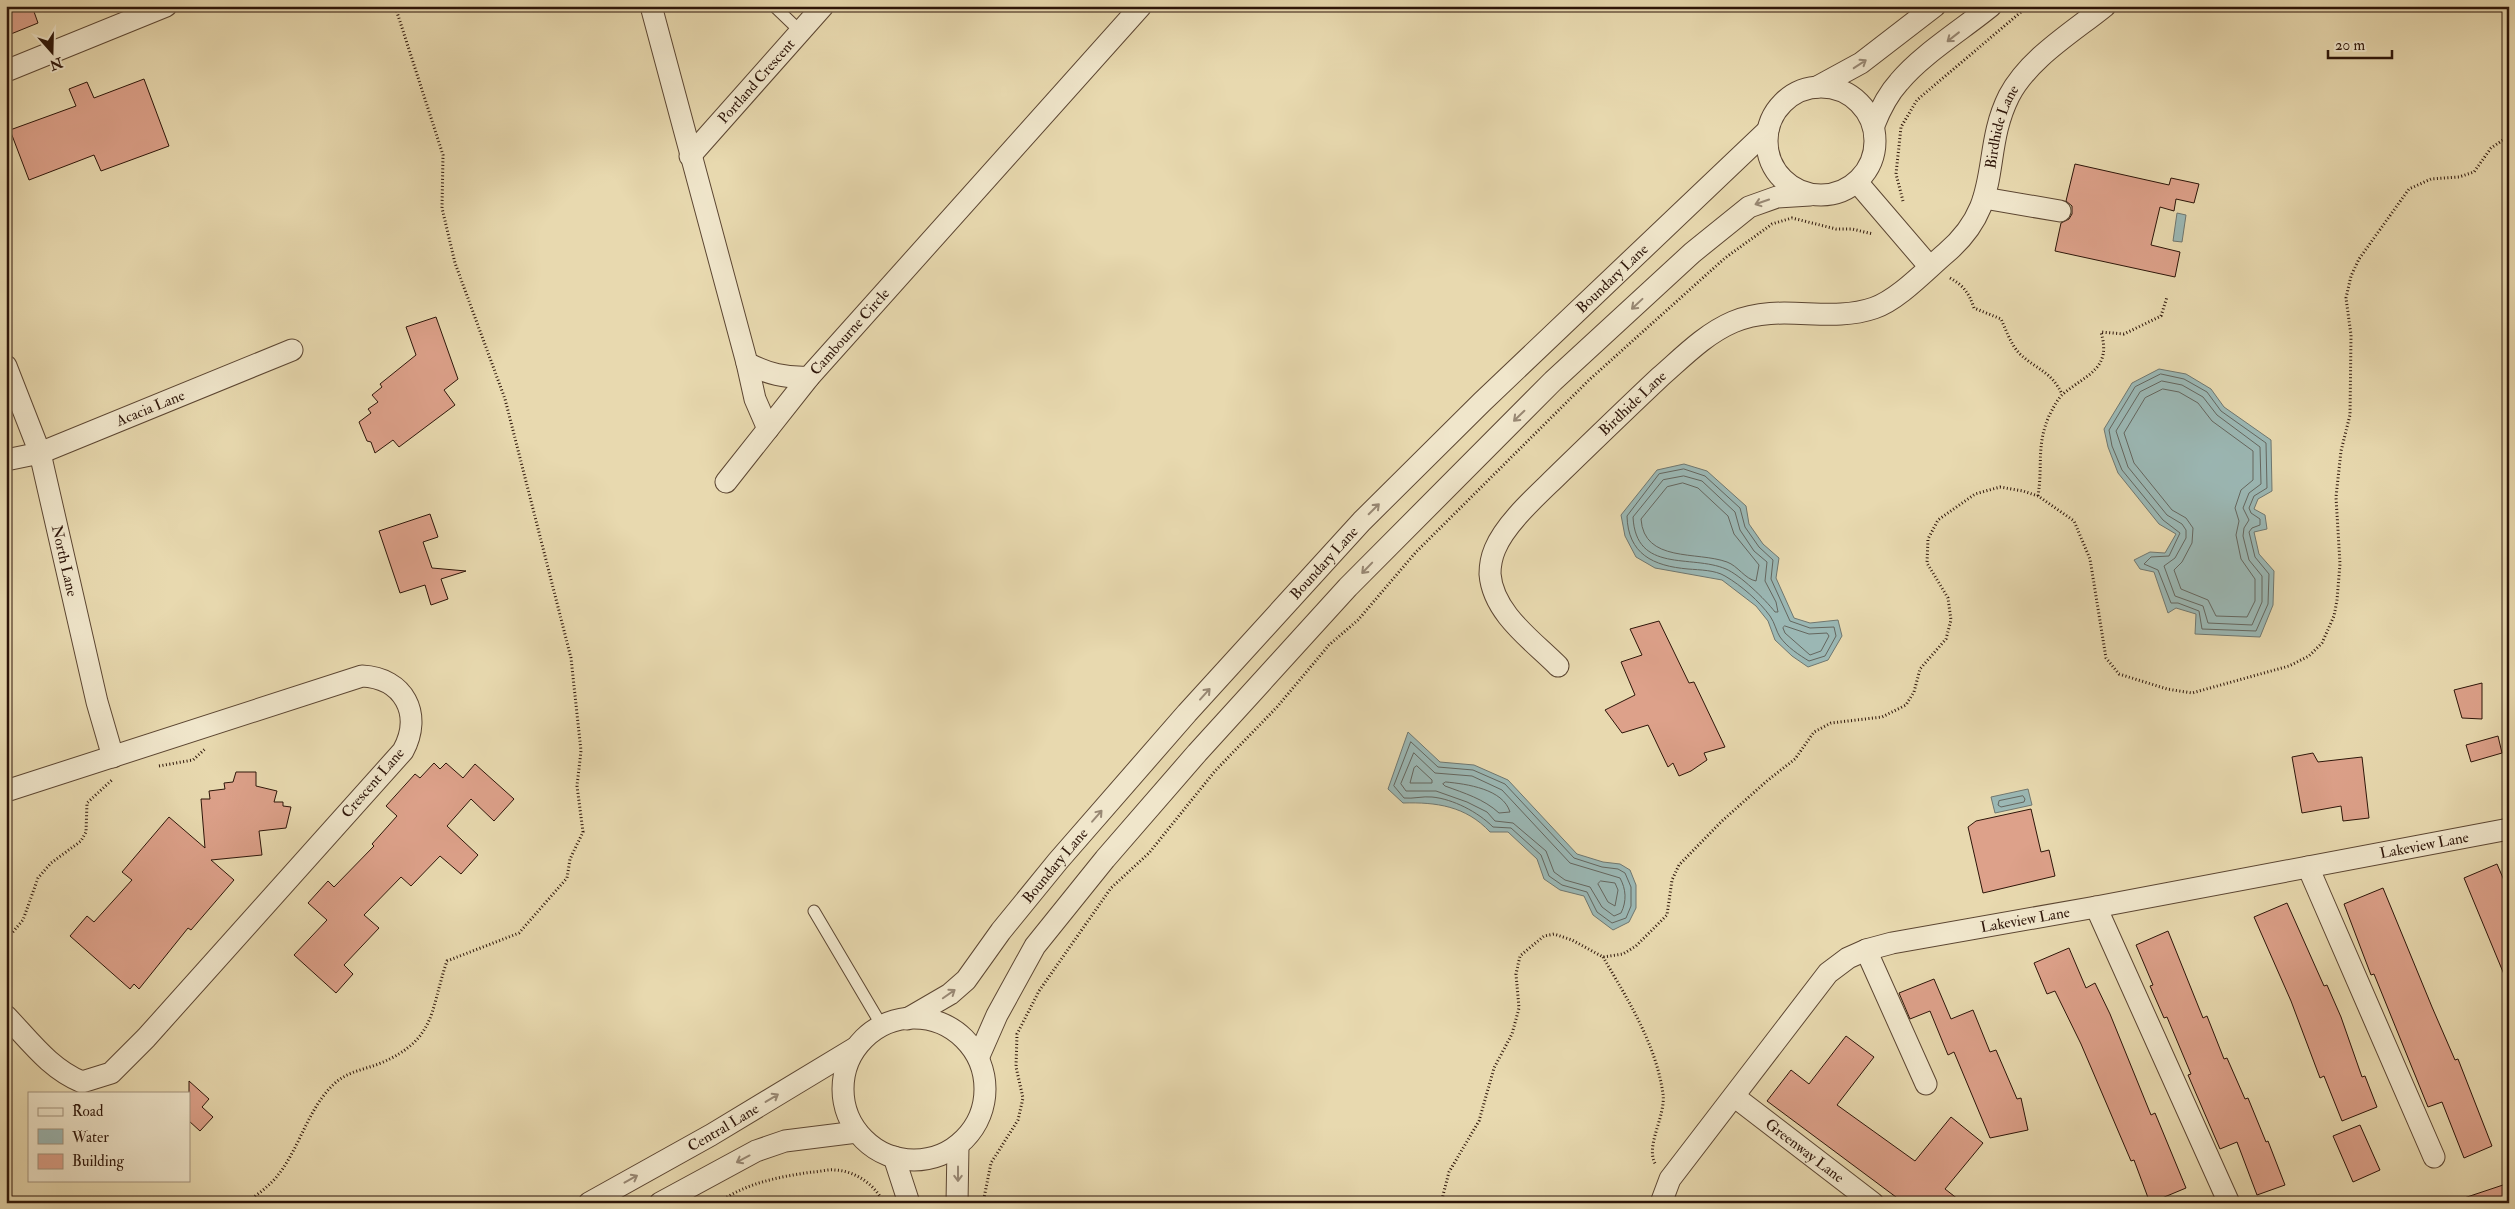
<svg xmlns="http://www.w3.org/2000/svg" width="2515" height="1209" font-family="'IM FELL Double Pica',serif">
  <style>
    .water { fill: #9bb8b5; stroke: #6f7770 }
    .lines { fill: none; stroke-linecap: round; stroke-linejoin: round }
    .shore { stroke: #64665f; stroke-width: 1 }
    .building { fill: #dda18a; stroke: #2d1509 }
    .service-casing { stroke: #5c4632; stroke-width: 13 }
    .minor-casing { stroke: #5c4632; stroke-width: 23 }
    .path { stroke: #2d1509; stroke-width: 3; stroke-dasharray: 1 2.5; stroke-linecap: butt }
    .service { stroke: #f0e6cb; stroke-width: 11 }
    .minor { stroke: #f0e6cb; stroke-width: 21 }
    .oneway { stroke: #988874 }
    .labels { text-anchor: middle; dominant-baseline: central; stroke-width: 4; stroke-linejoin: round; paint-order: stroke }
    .street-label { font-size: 15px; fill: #2d1509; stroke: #f0e6cb }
  </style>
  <rect width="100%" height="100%" fill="#e8d9af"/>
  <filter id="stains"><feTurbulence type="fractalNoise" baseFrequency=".004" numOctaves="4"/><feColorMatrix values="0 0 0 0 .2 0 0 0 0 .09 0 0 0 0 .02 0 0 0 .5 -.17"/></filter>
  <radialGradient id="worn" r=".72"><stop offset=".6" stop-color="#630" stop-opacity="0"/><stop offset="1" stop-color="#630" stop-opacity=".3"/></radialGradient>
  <g class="water">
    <polygon points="2177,213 2186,215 2182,242 2173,241"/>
    <polygon points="2159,369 2186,374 2211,389 2224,407 2271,440 2272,491 2258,499 2254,509 2265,515 2267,529 2254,532 2259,554 2274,571 2273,605 2260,637 2195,634 2196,614 2176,608 2168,613 2154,572 2140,569 2134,560 2150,552 2165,553 2176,534 2159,524 2118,473 2108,447 2104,429 2132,383"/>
    <polygon points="1684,464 1707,471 1746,506 1749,524 1763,544 1779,558 1776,578 1794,618 1810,623 1838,620 1842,636 1828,660 1808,667 1792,656 1775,640 1768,621 1756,606 1722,580 1655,568 1636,557 1625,536 1621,515 1657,470"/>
    <path d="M1408,732L1440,762L1474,765L1508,780L1577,854L1603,862L1620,864L1630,870L1636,885V908L1629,922L1613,930L1593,915L1584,896L1560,890L1544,879L1537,859L1508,832H1490C1466,806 1436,802 1403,803L1388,789Z"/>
    <polygon points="2028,789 2032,805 1995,813 1991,797"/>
  </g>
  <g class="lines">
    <g class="shore">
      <polygon points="2161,374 2184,379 2207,392 2221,411 2266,443 2267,488 2254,496 2249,508 2251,513 2260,519 2260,525 2252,528 2249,532 2255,557 2269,574 2268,604 2256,631 2202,629 2199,611 2178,603 2171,603 2158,570 2144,564 2151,557 2169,556 2180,533 2163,520 2122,470 2112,446 2109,430 2135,387"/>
      <polygon points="2162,381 2182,385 2203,397 2217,415 2260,447 2261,484 2249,493 2243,508 2249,520 2244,528 2243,536 2249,560 2262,576 2262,602 2252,625 2208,623 2203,606 2175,596 2164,566 2175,558 2186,538 2186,530 2182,524 2167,515 2128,467 2116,431 2140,392"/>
      <polygon points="2163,389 2179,392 2198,403 2212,421 2253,451 2253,480 2241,490 2235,508 2239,521 2236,535 2241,559 2255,579 2255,601 2247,617 2216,616 2208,600 2181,589 2174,570 2182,562 2192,543 2193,528 2186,518 2172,510 2134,463 2124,433 2145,398"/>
      <path d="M1684,469L1705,476L1740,508L1745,527L1759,547L1773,560L1771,579L1790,621L1810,628L1834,627L1836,636L1825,656L1809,661C1799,655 1787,647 1780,637C1776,631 1775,623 1770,616C1759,601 1742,586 1725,576C1715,570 1700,570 1688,569C1653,566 1628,554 1627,516L1659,474Z"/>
      <path d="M1684,476L1702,481L1735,512L1740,530L1754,551L1767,562L1765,581L1776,602L1778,612H1775C1765,599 1740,575 1726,569C1691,554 1636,574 1633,517L1663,480Z"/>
      <path d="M1683,483L1698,488L1728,516L1734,534L1759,565L1756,581C1745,579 1738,566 1727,562C1697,551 1644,563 1641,519L1667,487Z"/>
      <polygon points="1785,626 1809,634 1827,633 1829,636 1821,651 1810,655 1785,633 1783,628"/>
      <path d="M1411,742L1438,767L1473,770L1505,784L1574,858L1602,867L1618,869L1625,873L1631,887V906L1626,918L1612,923L1597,912L1587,892L1562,885L1549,876L1541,855L1511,828L1493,827C1478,812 1453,799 1432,797C1423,796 1413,799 1404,798L1394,786Z"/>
      <path d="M1414,753L1435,773L1472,776L1502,790L1570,863L1620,878C1626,889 1627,901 1621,913L1614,916L1602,907L1590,887L1565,880L1554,872L1546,851L1513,823L1495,821L1487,812L1467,802L1436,791H1406L1401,784Z"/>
      <polygon points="1417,766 1432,780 1432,783 1410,783 1414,768"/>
      <path d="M1446,782C1467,784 1503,789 1510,812L1499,813C1484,799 1464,793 1445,786L1443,784Z"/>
      <polygon points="2023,796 2025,799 2024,802 2001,807 1998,805 1999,801"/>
      <polygon points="1601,881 1615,883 1618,890 1615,906 1608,902 1598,884"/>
    </g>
  </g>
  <g class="building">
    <polygon points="6,6 32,6 38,23 6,36"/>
    <polygon points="144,79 169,146 101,171 94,155 29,180 10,130 76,106 69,89 87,82 94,98"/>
    <polygon points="2075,164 2169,185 2171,178 2199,184 2194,203 2176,199 2174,211 2160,207 2151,245 2180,252 2175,277 2055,251 2061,223 2069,219 2072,214 2072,206 2066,201"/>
    <polygon points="436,317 458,379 444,390 455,405 399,447 393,440 375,453 371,442 367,441 359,422 371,413 368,409 378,402 372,395 382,387 380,384 416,355 406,327"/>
    <polygon points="430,514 438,537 423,542 432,568 466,571 441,579 448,599 431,605 425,585 400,593 379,531"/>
    <polygon points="1659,621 1689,683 1694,682 1725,747 1704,753 1707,760 1691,771 1679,776 1673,763 1668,767 1648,725 1622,733 1605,710 1635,695 1621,662 1642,655 1630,629"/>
    <polygon points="2482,683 2482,719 2462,718 2454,690"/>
    <polygon points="2498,736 2502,753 2471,762 2466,745"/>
    <polygon points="2313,753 2318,762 2362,757 2369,818 2343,821 2341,806 2302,813 2292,757"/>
    <polygon points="434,763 440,769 446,763 463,778 475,764 514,799 494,821 471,799 447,826 478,855 461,874 440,856 411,886 401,877 364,915 379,928 344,965 353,974 336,993 294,955 327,920 308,903 328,881 334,887 374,846 372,844 397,816 386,806 415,774 420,778"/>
    <polygon points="236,772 256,772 256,786 277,791 274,802 283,802 283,806 291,807 286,828 259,831 262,855 211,860 234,880 191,930 188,928 139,989 134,984 130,989 70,936 87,916 94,922 132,880 122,872 169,817 205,848 201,799 210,799 209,791 225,789 224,783 233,782"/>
    <polygon points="2031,809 2041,852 2049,850 2055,876 1983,893 1968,827 1976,821"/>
    <polygon points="2497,864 2509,892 2508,984 2464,878"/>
    <polygon points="2383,888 2432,1007 2455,1060 2458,1059 2492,1146 2464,1158 2442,1102 2428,1107 2374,974 2371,975 2344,904"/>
    <polygon points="2287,903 2324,986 2327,985 2341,1017 2362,1077 2365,1076 2377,1107 2342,1121 2324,1076 2320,1078 2291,1001 2254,917"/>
    <polygon points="2168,931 2203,1018 2207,1016 2224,1059 2227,1058 2245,1099 2248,1098 2266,1142 2268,1141 2285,1185 2257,1195 2237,1142 2220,1149 2188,1075 2191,1074 2167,1017 2164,1018 2150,986 2153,985 2136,945"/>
    <polygon points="2069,948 2086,988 2095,983 2110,1014 2151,1115 2155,1113 2186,1188 2150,1203 2134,1160 2131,1161 2081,1044 2055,991 2047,994 2034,963"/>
    <polygon points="1934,979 1951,1019 1973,1010 1990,1052 1996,1050 2017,1099 2021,1098 2028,1130 1990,1138 1954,1052 1948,1055 1930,1011 1910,1019 1899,993"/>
    <polygon points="1846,1036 1874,1057 1837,1105 1915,1161 1951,1117 1983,1143 1945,1189 1963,1203 1904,1203 1767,1101 1791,1070 1809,1084"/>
    <polygon points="189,1081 209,1099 202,1107 213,1117 200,1131 189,1121"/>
    <polygon points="2360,1125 2380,1170 2353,1182 2333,1136"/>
    <polygon points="2509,1183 2509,1203 2459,1203 2458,1200"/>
  </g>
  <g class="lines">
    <defs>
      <g id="service">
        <polyline points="774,6 800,31"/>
        <polyline points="814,911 882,1026"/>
      </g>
      <g id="minor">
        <path id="s1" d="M651,6L747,363C768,374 785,378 809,377L1141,6"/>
        <polyline points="6,71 166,6"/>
        <circle cx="1821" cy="141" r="54"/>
        <polyline points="1817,87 1861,63 1935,6"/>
        <path d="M1874,125C1880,110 1888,94 1899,82C1921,55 1963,29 1991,6"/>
        <path id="s2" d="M690,156L823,6"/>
        <polyline points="1857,182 1929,266"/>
        <polyline points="1984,198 2060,211"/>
        <polyline points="747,363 755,399 768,429"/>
        <path id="s3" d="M6,366L40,453L97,702L113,757"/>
        <path id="s4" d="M6,460L40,453L292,350"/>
        <polyline points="726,482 809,377"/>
        <path id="s5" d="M1558,666C1532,640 1493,613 1490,574C1490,566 1492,556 1495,549C1506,522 1540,493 1561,472C1594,440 1627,408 1660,377C1683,357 1705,334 1733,322C1780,302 1828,324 1874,308C1898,300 1926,270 1946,253C2005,203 1980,154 2009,96C2029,58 2073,32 2105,6"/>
        <path d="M6,791L362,676C404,678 423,714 403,751L146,1038L111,1073L82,1082C50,1069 30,1041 6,1016"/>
        <polyline points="2308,867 2434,1157"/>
        <polyline points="2096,907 2229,1203"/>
        <polyline points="1866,950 1926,1084"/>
        <circle cx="914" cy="1089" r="71"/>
        <path id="s6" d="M907,1019L950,994L966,980L1001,931L1058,861L1187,713L1362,521L1482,402L1768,130"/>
        <polyline points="979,1056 997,1015 1035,946 1105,859 1197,753 1348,587 1553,381 1692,253 1749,207 1777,197 1810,195"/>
        <path id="s7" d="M1735,1097L1873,1203"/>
        <polyline points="894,1157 909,1203"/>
        <path id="s8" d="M589,1203L711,1135L855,1048"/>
        <polyline points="660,1203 756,1151 785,1141 857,1132"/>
        <polyline points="957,1203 958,1146"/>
        <path id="s9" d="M1661,1203L1670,1179L1828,973L1848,958L1866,950L1892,943L2096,907L2509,829"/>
      </g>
    </defs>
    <use href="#service" class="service-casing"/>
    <use href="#minor" class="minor-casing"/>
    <g class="path">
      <polyline points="1903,201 1896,174 1901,127 1917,100 2028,6"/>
      <path d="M1950,278C1964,286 1969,293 1974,308L2001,319C2006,330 2011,345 2020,354C2037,370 2051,371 2062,394"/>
      <path d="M2038,496C2043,465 2036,446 2049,416C2052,410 2058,398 2063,394C2087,374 2112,369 2101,332L2124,334L2161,316L2167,297"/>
      <polyline points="159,766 193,760 205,749"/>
      <polyline points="6,940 23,920 38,878 51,863 81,841 86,832 87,803 113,779"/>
      <path d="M1603,957C1628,1000 1656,1044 1663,1094C1666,1117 1644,1147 1656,1165"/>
      <path d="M247,1203C257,1194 270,1186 278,1175C299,1149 308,1109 333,1085C347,1071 364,1070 381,1063C437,1039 430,1010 447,961L519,933L567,878L570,859L583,832L577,786L581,751L571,658L505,399L455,263L442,208L443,155L395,6"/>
      <path d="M718,1203C746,1183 778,1177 812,1172C819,1172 828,1169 835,1170C856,1171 875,1185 884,1203"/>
      <polyline points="983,1203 991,1163 1018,1120 1023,1098 1016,1067 1017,1034 1039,991 1111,888 1149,853 1215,771 1277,707 1329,645 1358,620 1416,552 1589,380 1725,258 1772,224 1792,218 1836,229 1852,229 1873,234"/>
      <polyline points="1441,1203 1449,1172 1479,1121 1494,1068 1512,1034 1519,1008 1516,974 1520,956 1544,936 1554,934 1572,940 1603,957 1623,954 1636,946 1667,915 1672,880 1679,865 1722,821 1768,780 1795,759 1814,732 1831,723 1882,717 1906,705 1914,692 1920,669 1946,639 1951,620 1948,598 1927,563 1928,539 1938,520 1975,494 2000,487 2023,491 2038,496 2074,521 2090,559 2106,658 2119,674 2167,689 2192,693 2289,666 2309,656 2322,643 2334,616 2337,600 2340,564 2336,497 2341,451 2350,415 2351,335 2346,298 2351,276 2359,259 2409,189 2431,179 2459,177 2474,172 2491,148 2509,136"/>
    </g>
    <use href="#service" class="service"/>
    <use href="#minor" class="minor"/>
  </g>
  <defs><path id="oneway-shaft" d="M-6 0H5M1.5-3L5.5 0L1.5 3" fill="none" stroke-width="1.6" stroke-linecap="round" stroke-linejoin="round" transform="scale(1.25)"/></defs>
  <g class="oneway">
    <use href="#oneway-shaft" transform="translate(1953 37) rotate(142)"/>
    <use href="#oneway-shaft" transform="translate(1860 64) rotate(-33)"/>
    <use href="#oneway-shaft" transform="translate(1762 202) rotate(161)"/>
    <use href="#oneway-shaft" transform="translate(1637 304) rotate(137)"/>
    <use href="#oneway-shaft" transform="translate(1519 416) rotate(136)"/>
    <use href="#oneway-shaft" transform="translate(1374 509) rotate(-45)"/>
    <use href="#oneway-shaft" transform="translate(1367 568) rotate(134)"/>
    <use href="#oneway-shaft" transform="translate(1205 694) rotate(-48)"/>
    <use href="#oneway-shaft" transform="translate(1097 816) rotate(-49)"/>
    <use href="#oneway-shaft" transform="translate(949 994) rotate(-35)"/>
    <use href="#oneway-shaft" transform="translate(772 1098) rotate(-31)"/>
    <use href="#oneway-shaft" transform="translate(743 1159) rotate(152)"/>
    <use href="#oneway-shaft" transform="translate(958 1174) rotate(90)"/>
    <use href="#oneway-shaft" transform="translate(631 1179) rotate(-29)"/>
  </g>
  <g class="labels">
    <g class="street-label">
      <text stroke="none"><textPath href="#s2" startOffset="100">Portland Crescent</textPath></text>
      <text stroke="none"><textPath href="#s5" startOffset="849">Birdhide Lane</textPath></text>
      <text stroke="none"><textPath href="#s6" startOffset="1026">Boundary Lane</textPath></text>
      <text stroke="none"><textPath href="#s1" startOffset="495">Cambourne Circle</textPath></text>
      <text stroke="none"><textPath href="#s5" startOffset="344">Birdhide Lane</textPath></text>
      <text stroke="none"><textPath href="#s4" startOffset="154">Acacia Lane</textPath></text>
      <text stroke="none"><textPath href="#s3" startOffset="204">North Lane</textPath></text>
      <text stroke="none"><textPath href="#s6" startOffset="621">Boundary Lane</textPath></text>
      <text transform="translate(373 783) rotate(-49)">Crescent Lane</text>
      <text stroke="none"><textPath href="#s9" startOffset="898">Lakeview Lane</textPath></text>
      <text stroke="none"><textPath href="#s6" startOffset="216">Boundary Lane</textPath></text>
      <text stroke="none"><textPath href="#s9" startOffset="492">Lakeview Lane</textPath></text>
      <text stroke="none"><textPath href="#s8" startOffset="154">Central Lane</textPath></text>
      <text stroke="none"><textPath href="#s7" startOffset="88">Greenway Lane</textPath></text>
    </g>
  </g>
  <rect width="2515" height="1209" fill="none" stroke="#e8d9af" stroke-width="25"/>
  <rect x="8" y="8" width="2500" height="1194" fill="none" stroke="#2d1509" stroke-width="2.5"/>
  <rect x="12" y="12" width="2490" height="1184" fill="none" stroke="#2d1509"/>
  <rect x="28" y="1092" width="162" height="90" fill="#f0e6cb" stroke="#a2927d"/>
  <rect x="38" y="1108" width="25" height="8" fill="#f0e6cb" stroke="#a2927d"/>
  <text x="72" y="1116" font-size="15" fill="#2d1509">Road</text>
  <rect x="38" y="1129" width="25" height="15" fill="#9bb8b5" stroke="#a2927d"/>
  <text x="72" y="1142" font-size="15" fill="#2d1509">Water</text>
  <rect x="38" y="1154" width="25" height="15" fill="#dda18a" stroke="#a2927d"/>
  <text x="72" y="1166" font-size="15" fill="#2d1509">Building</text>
  <g transform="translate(52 52) rotate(160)" stroke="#f0e6cb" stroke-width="4" paint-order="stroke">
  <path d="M0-4L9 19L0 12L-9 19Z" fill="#2d1509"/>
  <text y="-8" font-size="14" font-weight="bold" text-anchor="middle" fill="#2d1509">N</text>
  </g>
  <path d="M2328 50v8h64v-8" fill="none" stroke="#2d1509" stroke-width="2.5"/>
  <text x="2335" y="50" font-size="15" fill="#2d1509" stroke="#f0e6cb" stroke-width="4" paint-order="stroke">20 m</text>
  <rect width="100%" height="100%" filter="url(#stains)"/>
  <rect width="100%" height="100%" fill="url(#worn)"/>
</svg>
